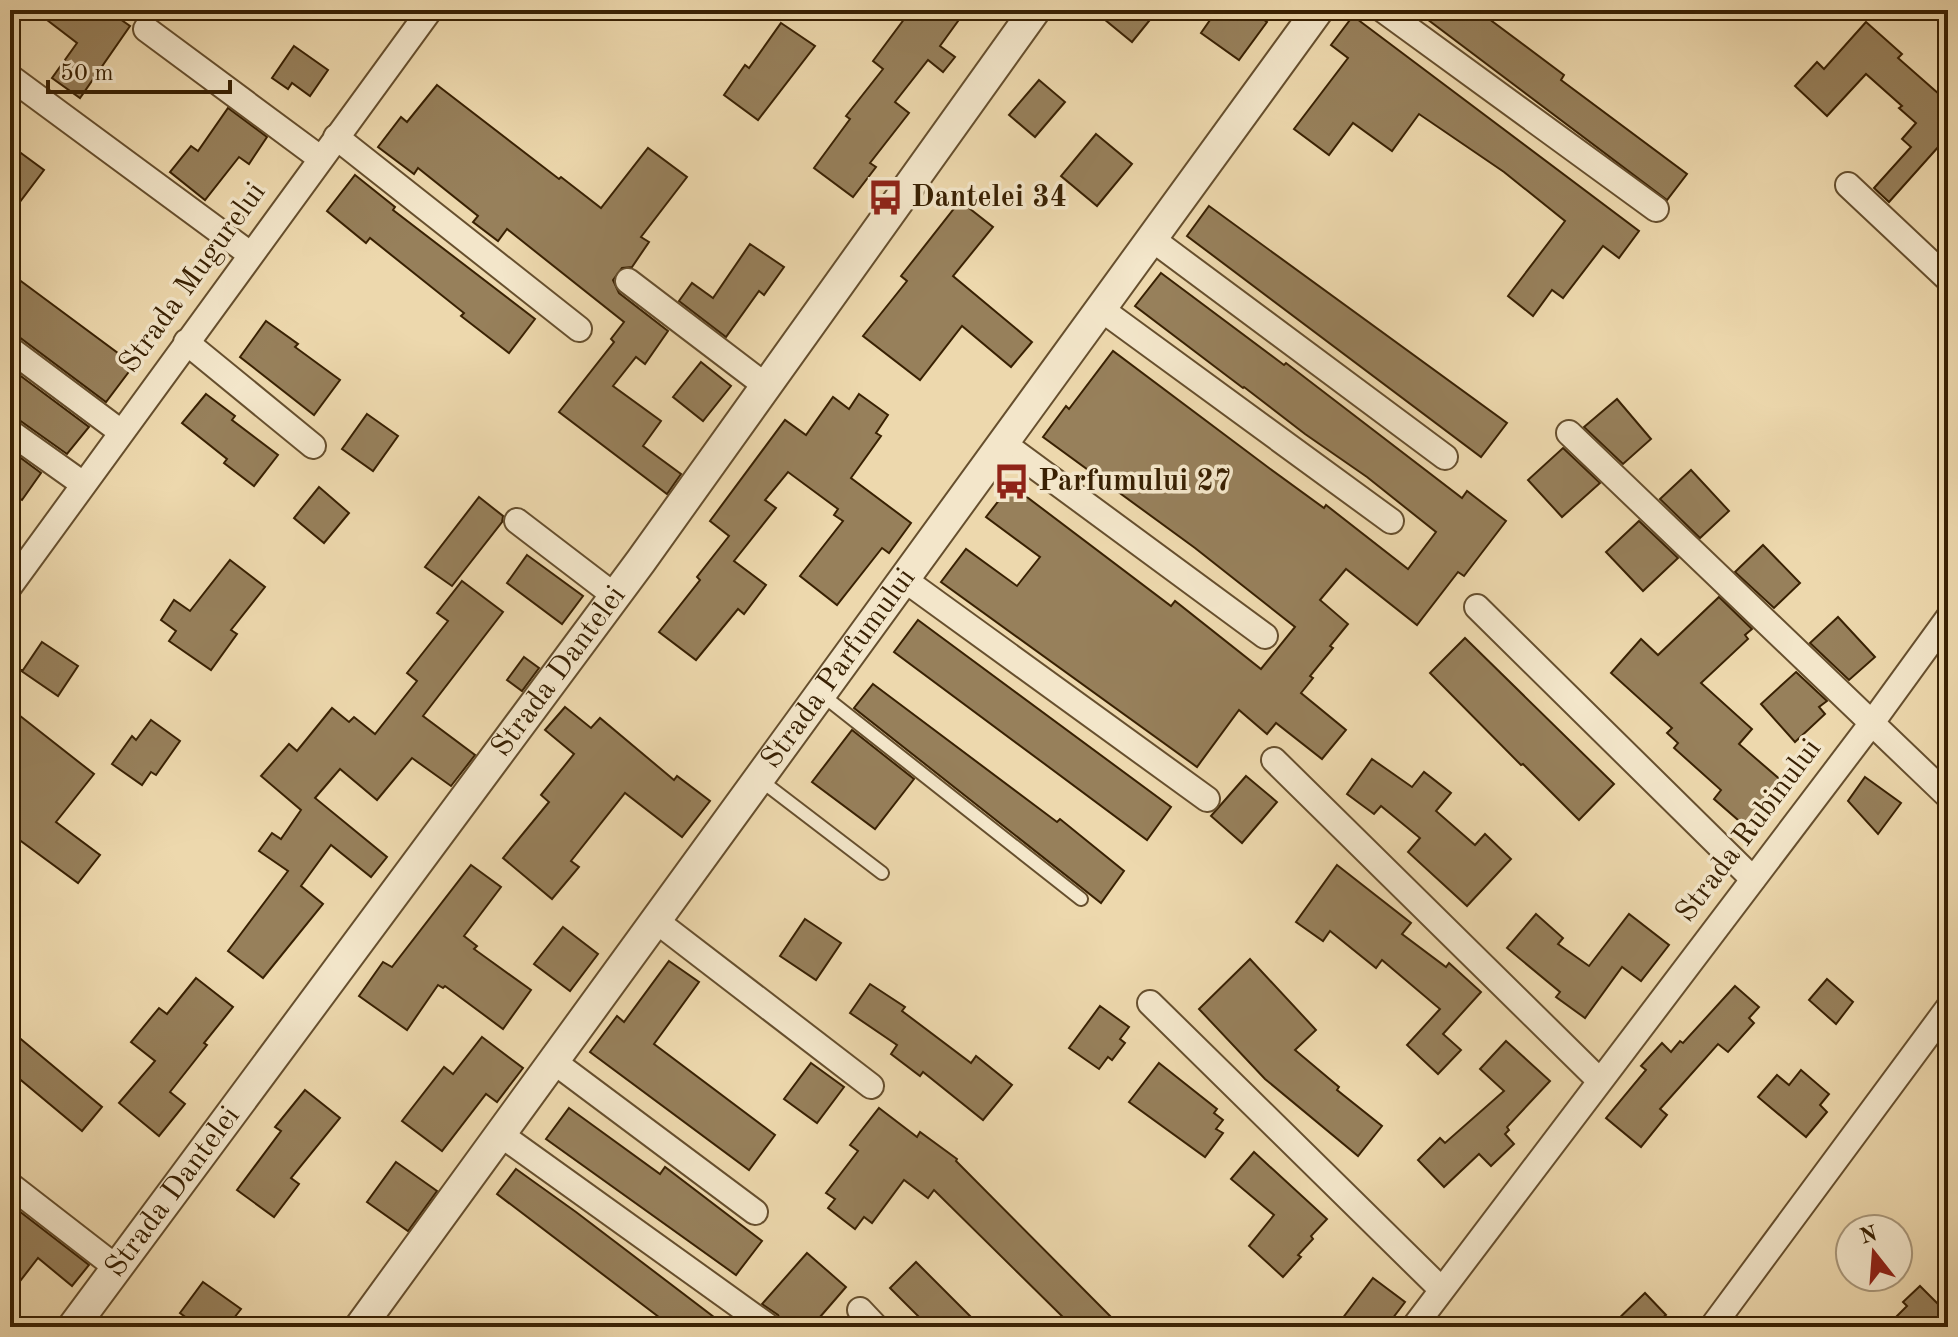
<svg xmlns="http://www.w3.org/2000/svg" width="1958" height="1337" font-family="'Old Standard TT',serif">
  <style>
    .building { fill: #97805b; stroke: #392103; stroke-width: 2 }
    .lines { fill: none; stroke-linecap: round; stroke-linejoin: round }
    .service-casing { stroke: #664f2e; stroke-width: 16 }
    .minor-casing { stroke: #664f2e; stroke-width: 28 }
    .tertiary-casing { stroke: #664f2e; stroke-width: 34 }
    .service { stroke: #f3e6ca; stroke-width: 12 }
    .minor { stroke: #f3e6ca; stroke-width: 24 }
    .tertiary { stroke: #f3e6ca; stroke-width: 30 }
    .labels { text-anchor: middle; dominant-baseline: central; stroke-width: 7; stroke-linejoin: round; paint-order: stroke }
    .poi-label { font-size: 30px; font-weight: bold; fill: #392103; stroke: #f3e6ca; text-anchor: start }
    .street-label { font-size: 30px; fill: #392103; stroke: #f3e6ca }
  </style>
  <rect width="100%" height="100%" fill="#edd8ad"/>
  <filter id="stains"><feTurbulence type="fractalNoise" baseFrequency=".0025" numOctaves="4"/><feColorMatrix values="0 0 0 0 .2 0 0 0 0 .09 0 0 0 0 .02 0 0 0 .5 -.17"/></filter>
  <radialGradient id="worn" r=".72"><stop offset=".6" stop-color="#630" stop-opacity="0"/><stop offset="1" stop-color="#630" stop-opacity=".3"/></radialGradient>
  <g class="building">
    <polygon points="34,10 107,10 130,26 80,98 52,78 77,43"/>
    <polygon points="911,10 966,10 940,46 955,57 943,72 928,60 895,102 909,113 870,163 876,167 853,197 814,168 850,119 846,116 883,69 873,61"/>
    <polygon points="1093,10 1158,10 1132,42"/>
    <polygon points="1217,10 1250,10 1267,22 1239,60 1201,33"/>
    <polygon points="1415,10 1477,10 1564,75 1561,80 1687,174 1667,200"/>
    <polygon points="1353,16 1639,231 1619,258 1603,246 1563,298 1552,290 1533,316 1508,296 1565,221 1504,172 1419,114 1392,151 1353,123 1329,155 1294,129 1348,58 1331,45"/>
    <polygon points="1866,22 1902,54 1898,58 1948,102 1948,136 1889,202 1874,188 1911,147 1902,139 1916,123 1899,108 1902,106 1866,74 1827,116 1795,86 1817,62 1824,69"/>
    <polygon points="781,23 815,46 758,120 724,95 745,65 749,68"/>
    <polygon points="294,46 328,70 310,96 292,83 288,89 272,78"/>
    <polygon points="1039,80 1065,102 1035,137 1009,115"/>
    <polygon points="437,85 559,179 561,177 601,208 648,148 687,177 641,237 649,242 632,267 622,268 613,280 619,293 668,331 645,364 636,357 613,386 661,421 643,446 681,474 667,494 559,412 614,342 611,339 624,322 507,229 498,241 473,222 478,216 418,168 414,174 378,147 401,117 407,122"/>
    <polygon points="228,108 267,137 249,164 239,157 205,200 170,172 191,146 198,151"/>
    <polygon points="1096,134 1132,164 1097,206 1061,176"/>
    <polygon points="10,145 44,170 10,215"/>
    <polygon points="355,175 395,207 393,210 535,319 509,353 461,316 464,313 370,238 366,243 327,211"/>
    <polygon points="960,201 993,227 953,276 1032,342 1011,367 962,326 920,380 863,336 907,281 901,276"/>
    <polygon points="1209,206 1507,423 1481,457 1187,236"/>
    <polygon points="750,244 784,267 764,295 759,291 726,337 679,301 692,283 713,298"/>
    <polygon points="10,273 134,365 106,402 19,337 10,334"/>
    <polygon points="1161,273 1284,365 1286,363 1462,498 1467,491 1506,521 1464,576 1458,572 1417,625 1346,569 1320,600 1348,624 1330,646 1333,648 1310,676 1313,678 1301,693 1346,730 1322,759 1276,723 1267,734 1239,710 1197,767 941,582 966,549 1017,586 1040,557 986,517 1011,485 1171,606 1175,601 1261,669 1295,627 1195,548 1043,437 1066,406 1069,409 1113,351 1269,468 1324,508 1326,505 1408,569 1436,532 1367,477 1305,434 1244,387 1243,388 1135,306"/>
    <polygon points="266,321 298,344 295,347 340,380 314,415 240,357"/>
    <polygon points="701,362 731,386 703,421 673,397"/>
    <polygon points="10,368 89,427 67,454 19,420 10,417"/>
    <polygon points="206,394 235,416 232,420 278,455 254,486 224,463 227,459 182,423"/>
    <polygon points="859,394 888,415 876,433 881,436 851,478 911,523 889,553 882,548 837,605 800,576 843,521 834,515 838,509 788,472 765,500 776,508 734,561 766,585 744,614 738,609 696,660 659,632 700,580 697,577 729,536 710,521 785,420 806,435 833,397 849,409"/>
    <polygon points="1617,399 1651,439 1623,464 1584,427"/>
    <polygon points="367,414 398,436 373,471 342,449"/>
    <polygon points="1563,448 1600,483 1562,517 1528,480"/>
    <polygon points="10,450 41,473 22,500 10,492"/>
    <polygon points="1691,470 1729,511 1700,538 1660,499"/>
    <polygon points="319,487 349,513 324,543 294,518"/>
    <polygon points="479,497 503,516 502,522 452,586 425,567"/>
    <polygon points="1639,521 1678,558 1643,591 1606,552"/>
    <polygon points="1763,545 1800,583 1774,608 1735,572"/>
    <polygon points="527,555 583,596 562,624 507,583"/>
    <polygon points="230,560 265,587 231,630 237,634 211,670 169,641 176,631 161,620 174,600 190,611"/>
    <polygon points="462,581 503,612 423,716 475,755 451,786 412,758 377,800 340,769 315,798 387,857 371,877 331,845 301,886 323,904 263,978 228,951 288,871 259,851 272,833 281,839 301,810 261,776 289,744 297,751 332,708 349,722 354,717 375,734 417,681 407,673 448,621 437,613"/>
    <polygon points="1719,597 1752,629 1745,635 1748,639 1701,683 1752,729 1739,744 1783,782 1745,826 1714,799 1721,790 1674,748 1678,743 1667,733 1672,728 1611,673 1641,639 1658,655"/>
    <polygon points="1838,617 1875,657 1849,680 1810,643"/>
    <polygon points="918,620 1171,807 1147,840 894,652"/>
    <polygon points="1465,638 1614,784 1579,820 1523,764 1521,765 1430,673"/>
    <polygon points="42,642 78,666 58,696 20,670 23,670"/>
    <polygon points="524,657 539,668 522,691 507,680"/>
    <polygon points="1796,672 1827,701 1819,707 1825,714 1795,742 1761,704"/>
    <polygon points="873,684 1057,822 1060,819 1124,871 1101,903 854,708"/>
    <polygon points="565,707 591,728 600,718 674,780 677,776 710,801 682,837 625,793 571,861 579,867 552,899 503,858 549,802 541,795 574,754 545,730"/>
    <polygon points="10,708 94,774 56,822 100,855 78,883 10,833"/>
    <polygon points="151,720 180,741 156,775 151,772 142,785 112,764 132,736 136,740"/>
    <polygon points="852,730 914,779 875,829 812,782"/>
    <polygon points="1372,759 1412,787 1424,772 1451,793 1436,811 1475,845 1485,834 1511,859 1467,906 1408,852 1420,838 1381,806 1374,814 1347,794"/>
    <polygon points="1246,776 1277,802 1242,843 1211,816"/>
    <polygon points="1865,777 1901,803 1878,834 1848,801"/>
    <polygon points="471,865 501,887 464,936 477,946 474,949 531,990 503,1029 445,986 443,988 438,985 407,1030 359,996 383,962 392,967"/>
    <polygon points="1337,865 1411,923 1402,934 1446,967 1449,963 1481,992 1443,1034 1461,1050 1438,1074 1407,1045 1440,1009 1382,960 1376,968 1330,931 1323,941 1296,922"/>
    <polygon points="1536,914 1563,938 1558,944 1589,966 1629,914 1669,945 1641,981 1622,967 1585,1018 1556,997 1560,992 1507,948"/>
    <polygon points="805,919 841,943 816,980 780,956"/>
    <polygon points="563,927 598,954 570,991 534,964"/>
    <polygon points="1250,959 1316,1030 1295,1050 1339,1087 1337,1090 1382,1126 1358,1156 1265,1079 1199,1009"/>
    <polygon points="669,961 699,982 654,1044 775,1135 749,1170 590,1052 617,1016 624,1022"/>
    <polygon points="196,978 233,1007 204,1043 207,1045 170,1092 185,1104 159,1136 119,1103 155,1061 131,1042 159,1008 167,1014"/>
    <polygon points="1827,979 1853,1002 1836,1024 1809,1000"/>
    <polygon points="870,984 905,1007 902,1011 971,1063 976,1056 1012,1085 983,1120 923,1072 920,1076 891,1054 897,1045 850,1013"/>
    <polygon points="1735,986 1759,1007 1749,1018 1754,1023 1728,1052 1718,1044 1660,1109 1667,1115 1641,1147 1606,1118 1646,1070 1641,1066 1662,1043 1671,1052 1680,1041 1683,1043"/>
    <polygon points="1100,1006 1129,1027 1120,1039 1125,1043 1112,1060 1108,1057 1099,1069 1069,1048"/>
    <polygon points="10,1030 102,1107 82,1131 10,1071"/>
    <polygon points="482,1037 523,1068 497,1102 486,1094 442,1151 402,1121 444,1067 453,1074"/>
    <polygon points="1506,1041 1550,1081 1507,1127 1509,1130 1505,1134 1514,1144 1491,1166 1479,1154 1444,1187 1418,1160 1440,1138 1445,1143 1504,1091 1480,1069"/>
    <polygon points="811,1063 844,1087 817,1123 784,1099"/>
    <polygon points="1159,1063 1217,1109 1214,1113 1223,1120 1216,1129 1223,1133 1205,1157 1129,1102"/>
    <polygon points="1801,1070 1829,1094 1820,1105 1827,1112 1806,1137 1758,1097 1777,1075 1789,1085"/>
    <polygon points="305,1090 340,1118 291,1178 299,1184 274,1217 237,1190 281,1131 275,1127"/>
    <polygon points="569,1108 660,1174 665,1167 762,1241 736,1275 546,1139"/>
    <polygon points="879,1108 917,1137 920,1132 957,1159 956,1161 1121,1327 1073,1327 934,1190 928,1198 904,1180 872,1223 864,1217 855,1229 828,1208 835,1199 826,1193 858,1151 850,1145"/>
    <polygon points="1254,1152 1327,1219 1311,1236 1313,1239 1298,1255 1301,1257 1283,1277 1249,1246 1274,1215 1231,1179"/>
    <polygon points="396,1162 437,1191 408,1231 367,1202"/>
    <polygon points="516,1169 576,1212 727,1327 672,1327 497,1194"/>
    <polygon points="10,1204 89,1265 72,1286 38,1258 10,1294"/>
    <polygon points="807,1253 846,1287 820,1317 832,1327 784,1327 778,1315 762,1304"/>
    <polygon points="916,1262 981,1327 929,1327 890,1288"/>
    <polygon points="1373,1278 1405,1302 1386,1327 1336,1327"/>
    <polygon points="203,1282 241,1309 227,1327 199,1327 180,1313"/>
    <polygon points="1920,1286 1948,1314 1948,1327 1886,1327 1907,1306 1903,1302"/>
    <polygon points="1645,1293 1666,1315 1662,1318 1672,1327 1610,1327"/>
  </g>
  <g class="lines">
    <defs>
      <g id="service">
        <polyline points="821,694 1081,899"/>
        <polyline points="759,779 882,873"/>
      </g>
      <g id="minor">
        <polyline points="1383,10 1656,209"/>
        <polyline points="146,29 320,158"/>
        <polyline points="10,77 250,254"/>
        <polyline points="336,137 579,329"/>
        <polyline points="1848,185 1948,279"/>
        <polyline points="1152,239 1445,457"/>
        <polyline points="628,281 766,386"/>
        <polyline points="1101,309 1391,521"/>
        <polyline points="186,342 313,446"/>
        <polyline points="10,349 121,432"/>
        <polyline points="10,432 83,484"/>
        <polyline points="1569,433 1948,796"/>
        <polyline points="1003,443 1265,636"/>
        <polyline points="517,521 615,596"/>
        <polyline points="905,580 1207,799"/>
        <polyline points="10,586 430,10"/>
        <polyline points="1477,607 1753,879"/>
        <polyline points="1274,760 1599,1080"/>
        <polyline points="655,920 871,1086"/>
        <polyline points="1150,1003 1441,1289"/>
        <polyline points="553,1061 755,1212"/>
        <polyline points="500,1134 769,1327"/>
        <polyline points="10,1185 117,1268"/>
        <polyline points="860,1310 876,1327"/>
        <polyline points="1414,1327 1871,724 1948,618"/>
        <polyline points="1712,1327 1948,1008"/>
      </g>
      <g id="tertiary">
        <path id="s1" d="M73,1327L641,561L1035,10"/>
        <path id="s2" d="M360,1327L1318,10"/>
      </g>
    </defs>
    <use href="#service" class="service-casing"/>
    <use href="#minor" class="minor-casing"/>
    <use href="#tertiary" class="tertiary-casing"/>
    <use href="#service" class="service"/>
    <use href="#minor" class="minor"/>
    <use href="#tertiary" class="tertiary"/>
  </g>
  <defs>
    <symbol id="bus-bare" viewBox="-9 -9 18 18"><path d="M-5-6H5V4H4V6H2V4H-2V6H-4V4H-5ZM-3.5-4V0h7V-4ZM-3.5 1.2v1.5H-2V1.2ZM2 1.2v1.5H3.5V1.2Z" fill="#8f2418" stroke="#f3e6ca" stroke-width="2.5" paint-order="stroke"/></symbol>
  </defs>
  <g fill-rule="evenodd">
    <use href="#bus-bare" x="860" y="172" width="51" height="51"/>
    <use href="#bus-bare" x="986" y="456" width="51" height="51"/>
  </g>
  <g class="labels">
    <g class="poi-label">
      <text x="911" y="198">Dantelei 34</text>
      <text x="1038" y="482">Parfumului 27</text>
    </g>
    <g class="street-label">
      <text transform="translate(193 278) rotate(-54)">Strada Mugurelui</text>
      <text stroke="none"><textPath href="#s2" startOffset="814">Strada Parfumului</textPath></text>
      <text stroke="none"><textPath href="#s1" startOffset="816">Strada Dantelei</textPath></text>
      <text transform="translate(1749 831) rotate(-53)">Strada Rubinului</text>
      <text stroke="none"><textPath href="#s1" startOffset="168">Strada Dantelei</textPath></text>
    </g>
  </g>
  <rect width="1958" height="1337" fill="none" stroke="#edd8ad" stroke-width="40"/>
  <rect x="12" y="12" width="1934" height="1313" fill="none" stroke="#392103" stroke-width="4"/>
  <rect x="20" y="20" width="1918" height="1297" fill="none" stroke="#392103" stroke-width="2"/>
  <g transform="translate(1874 1253) rotate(343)"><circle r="38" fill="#f3e6ca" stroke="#a9977a" stroke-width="2"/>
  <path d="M0-6L14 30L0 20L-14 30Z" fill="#8f2418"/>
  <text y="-12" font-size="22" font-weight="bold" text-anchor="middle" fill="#392103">N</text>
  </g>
  <path d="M48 80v12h182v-12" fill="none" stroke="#392103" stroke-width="4"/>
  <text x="60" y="80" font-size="24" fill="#392103" stroke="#f3e6ca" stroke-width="6" paint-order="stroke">50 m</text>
  <rect width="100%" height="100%" filter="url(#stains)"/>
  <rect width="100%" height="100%" fill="url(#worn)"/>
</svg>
